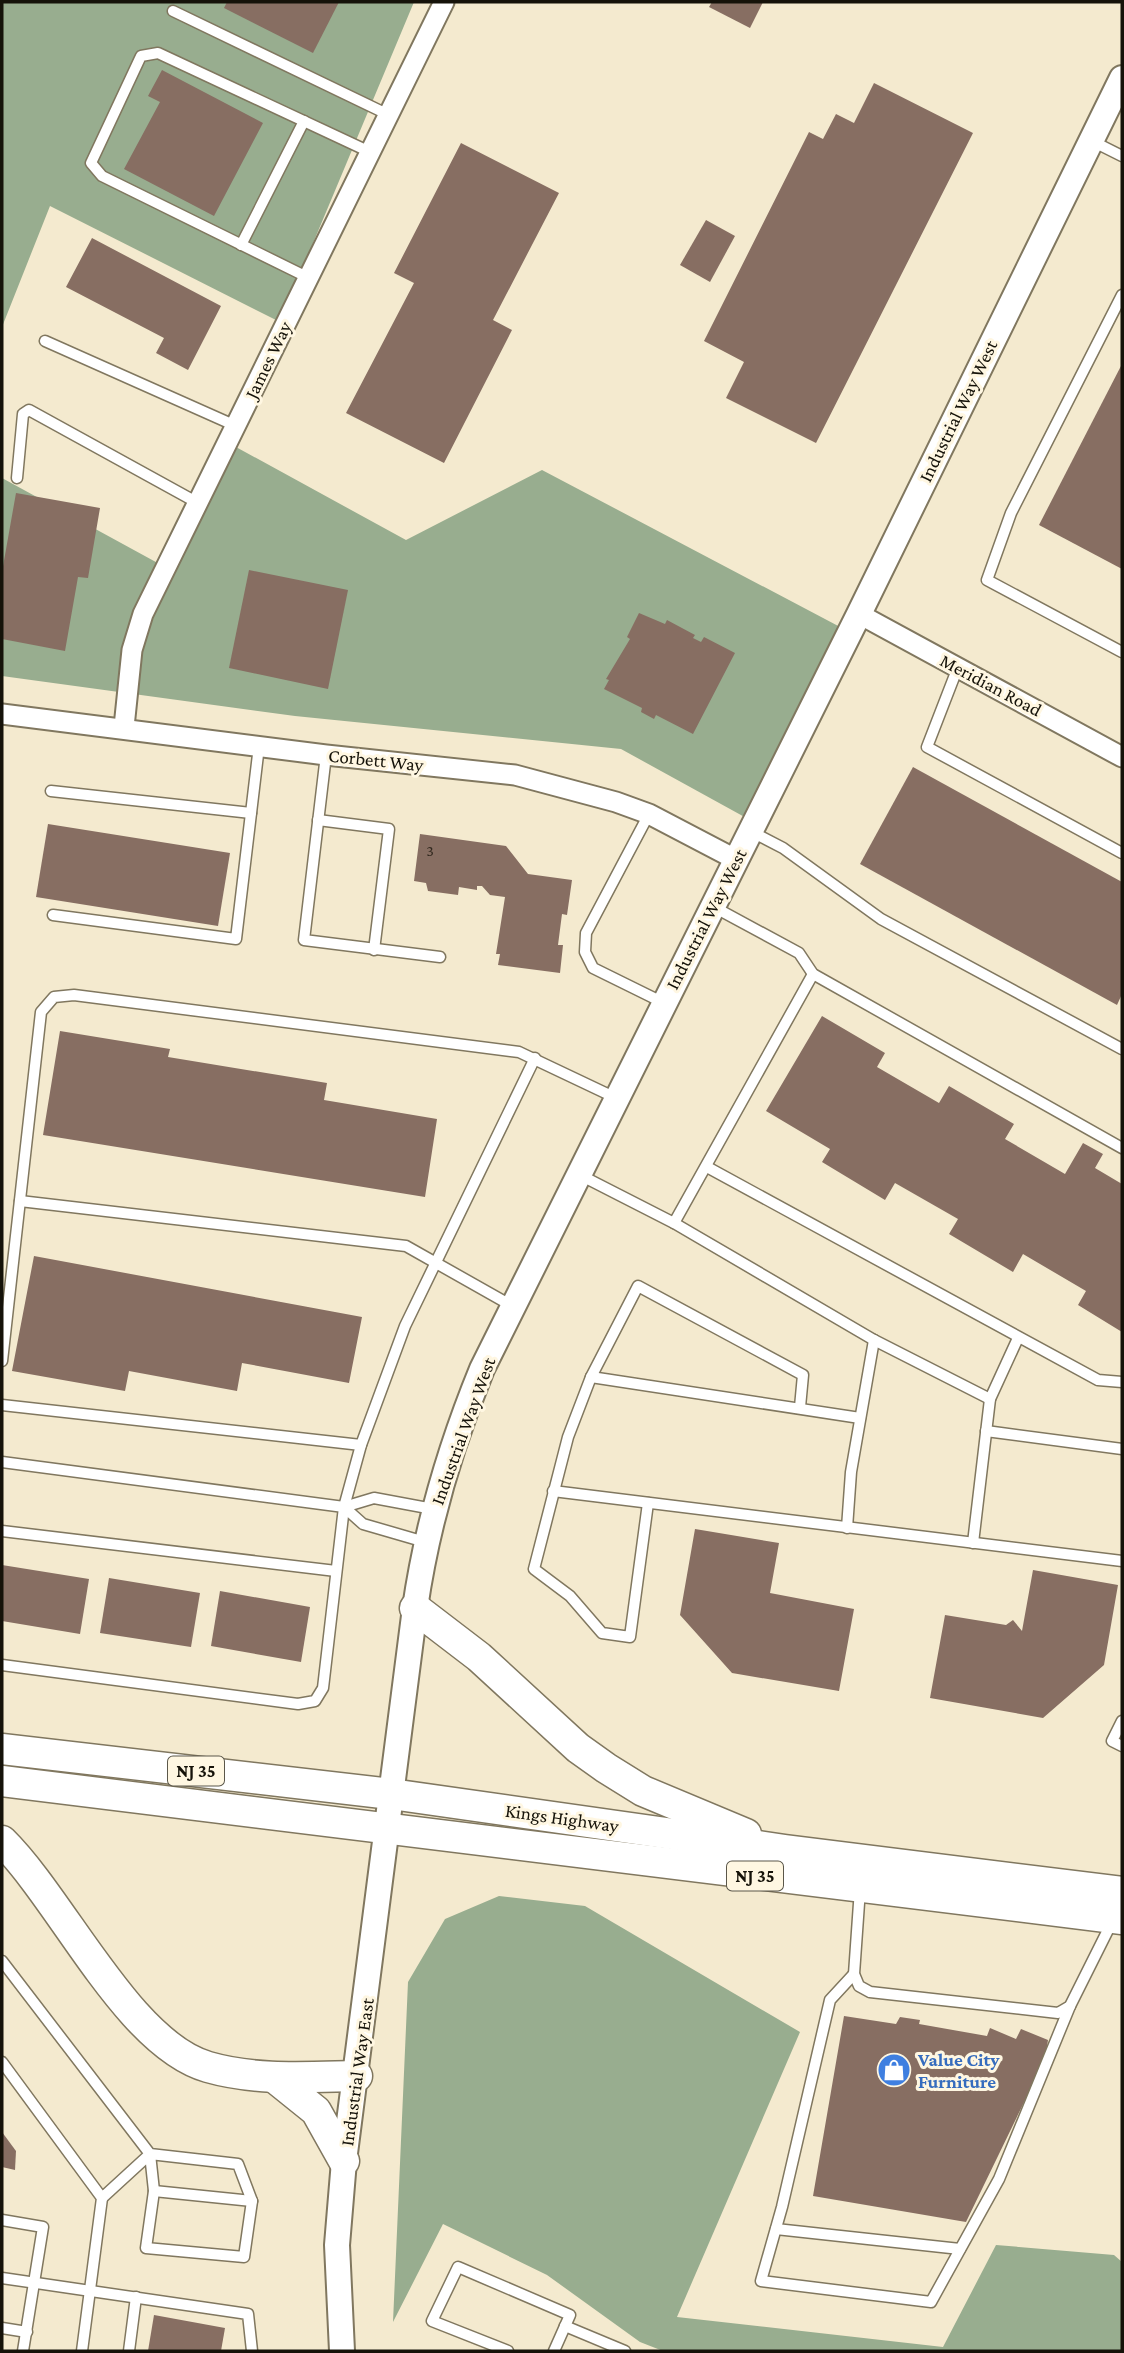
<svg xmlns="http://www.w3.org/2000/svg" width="1124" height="2353" font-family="'Crimson Pro',serif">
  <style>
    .forest { fill: #98ad8f }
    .building { fill: #876e62 }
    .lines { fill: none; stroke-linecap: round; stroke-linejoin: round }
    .service-casing { stroke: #80775f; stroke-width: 13 }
    .minor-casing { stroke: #80775f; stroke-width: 23 }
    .tertiary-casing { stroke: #80775f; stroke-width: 28 }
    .primary-casing { stroke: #80775f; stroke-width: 33 }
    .service { stroke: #fff; stroke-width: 10 }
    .minor { stroke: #fff; stroke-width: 19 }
    .tertiary { stroke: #fff; stroke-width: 24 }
    .primary { stroke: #fff; stroke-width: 30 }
    .labels { text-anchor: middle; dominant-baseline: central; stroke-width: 6; stroke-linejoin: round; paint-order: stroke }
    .number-label { font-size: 16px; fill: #32291f }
    .shield { fill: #fff7e2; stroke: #5b574a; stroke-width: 2 }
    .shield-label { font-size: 18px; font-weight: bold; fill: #151209 }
    .street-label { font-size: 19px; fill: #151209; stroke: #fff7e2 }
    .shop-label { font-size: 19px; font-weight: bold; fill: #366cbe; stroke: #fff7e2; text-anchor: start }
  </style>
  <rect width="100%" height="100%" fill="#f4eacf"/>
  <g class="forest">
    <polygon points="2,2 414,2 280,322 50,206 2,327"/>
    <polygon points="225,441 406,540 542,470 842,628 750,820 621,749 295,716 2,676 2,478 165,567"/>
    <polygon points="499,1896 585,1906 800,2032 677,2317 943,2347 996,2245 1114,2255 1122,2262 1122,2351 663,2351 640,2342 547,2275 443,2224 393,2322 408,1982 445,1919"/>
  </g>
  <g class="building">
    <polygon points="227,2 339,2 313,53 224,8"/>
    <polygon points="712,2 763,2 750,28 709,7"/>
    <polygon points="162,70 263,123 214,216 124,169 160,102 148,96"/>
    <polygon points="874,83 973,133 816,443 726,398 744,362 704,341 809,132 823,139 836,114 854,123"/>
    <polygon points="461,143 559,193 493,320 512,330 444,463 346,413 414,283 394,273"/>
    <polygon points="706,220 735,236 710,282 680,265"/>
    <polygon points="92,238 221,306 188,370 156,353 164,338 66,287"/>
    <polygon points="1122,364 1122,569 1039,525"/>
    <polygon points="16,493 100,508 88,578 78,577 65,651 2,639 2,572"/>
    <polygon points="249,570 348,590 328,689 229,668"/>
    <polygon points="639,613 665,624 667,620 695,635 693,638 701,642 704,637 735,653 693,734 656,715 654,719 641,712 642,708 604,689 609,680 606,679 630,639 627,637"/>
    <polygon points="913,767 1122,882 1122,994 1117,1005 860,864"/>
    <polygon points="48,824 230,853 218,926 36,897"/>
    <polygon points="420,834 506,846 528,874 572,880 567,915 562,914 558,945 563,945 560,973 498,965 500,954 496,954 505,897 490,895 482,886 477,886 477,890 459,887 458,895 428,891 426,883 414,881"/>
    <polygon points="822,1016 885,1053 877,1067 939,1103 949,1086 1014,1124 1005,1139 1065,1174 1083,1143 1103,1154 1095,1168 1122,1184 1122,1332 1078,1305 1086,1291 1023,1254 1013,1272 949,1234 958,1219 895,1183 885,1200 822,1162 830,1149 766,1111"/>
    <polygon points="60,1031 170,1049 168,1057 327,1083 324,1100 437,1119 425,1197 43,1135"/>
    <polygon points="34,1256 362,1317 349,1383 242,1363 237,1391 129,1371 125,1391 12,1371"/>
    <polygon points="695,1529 779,1543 770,1593 854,1609 839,1691 732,1673 680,1615"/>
    <polygon points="2,1565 89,1579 80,1634 2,1621"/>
    <polygon points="1033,1570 1118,1585 1104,1665 1043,1718 930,1698 945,1615 1006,1625 1013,1620 1022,1631"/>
    <polygon points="109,1578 200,1593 191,1647 100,1633"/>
    <polygon points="220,1591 310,1607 301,1662 211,1646"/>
    <polygon points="844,2016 896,2024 900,2017 920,2020 919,2024 987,2036 990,2028 1016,2039 1021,2029 1048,2040 1045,2059 966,2222 813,2196"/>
    <polygon points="2,2132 16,2151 15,2170 2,2167"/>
    <polygon points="154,2315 225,2328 221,2351 148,2351"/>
  </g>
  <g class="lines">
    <defs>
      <g id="service">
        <polyline points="173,11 389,115"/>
        <polyline points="1092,141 1122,156"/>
        <polyline points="241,245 304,121"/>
        <polyline points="309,278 102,176 91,163 141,56 158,53 370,152"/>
        <polyline points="1122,295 1011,513 987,580 1122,652"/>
        <polyline points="45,341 236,426"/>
        <polyline points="17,478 23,414 29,410 198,503"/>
        <polyline points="958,667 927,747 1122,853"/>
        <polyline points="326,755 304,940 440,957"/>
        <polyline points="51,791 251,813"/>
        <polyline points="649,814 586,933 585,952 593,968 664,1003"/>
        <polyline points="318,820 389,829 374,950"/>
        <polyline points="752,832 783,848 881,919 1122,1049"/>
        <polyline points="712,906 799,953 813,974 1122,1148"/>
        <polyline points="53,915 236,939 259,746"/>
        <polyline points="707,1167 1098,1380 1122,1382"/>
        <polyline points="580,1175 674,1223 874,1340 990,1399"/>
        <polyline points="20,1201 406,1246 514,1307"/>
        <polyline points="674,1223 813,974"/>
        <polyline points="2,1361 41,1012 54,997 74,995 519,1052 616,1098"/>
        <polyline points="591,1377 860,1418"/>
        <polyline points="2,1405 361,1445"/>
        <polyline points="986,1431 1122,1449"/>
        <polyline points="2,1462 344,1507 374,1498 433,1509"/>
        <polyline points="553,1491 1122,1561"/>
        <polyline points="648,1503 630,1637 602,1633 570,1596 534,1569 568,1437 591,1377 638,1286 803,1375 800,1407"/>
        <polyline points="344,1507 363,1524 425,1542"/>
        <polyline points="847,1528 851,1472 874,1340"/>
        <polyline points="2,1531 336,1571"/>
        <polyline points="973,1543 990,1399 1018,1338"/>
        <polyline points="2,1665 298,1704 315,1701 323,1688 344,1507 361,1445 405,1326 535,1058"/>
        <polyline points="1122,1721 1112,1741 1122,1746"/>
        <polyline points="860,1889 854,1974 859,1986 870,1992 1058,2013 1070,2006 1112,1922"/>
        <polyline points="2,1961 150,2154 154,2191 146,2248 244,2257 252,2201 238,2164 150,2154 102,2198"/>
        <polyline points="854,1974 830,2000 782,2207 761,2281 931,2302 999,2179 1070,2006"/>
        <polyline points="2,2062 102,2198 82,2351"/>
        <polyline points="154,2191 252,2201"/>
        <polyline points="2,2220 43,2227 23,2351"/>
        <polyline points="776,2229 960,2249"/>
        <polyline points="2,2278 248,2314 252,2351"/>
        <polyline points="565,2326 625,2351"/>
        <polyline points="2,2328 27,2332"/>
        <polyline points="129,2351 136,2297"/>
        <polyline points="508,2351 432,2321 458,2267 570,2315 554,2351"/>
      </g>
      <g id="minor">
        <polyline points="859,614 1122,757"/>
        <polyline points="2,714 326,755 515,775 616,802 649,814 735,859"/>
        <polyline points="124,727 132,650 143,614 444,2"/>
      </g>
      <path id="tertiary" d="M342,2351L337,2245L344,2161L415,1608C427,1525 450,1447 482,1369L859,614L1122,78"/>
      <g id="primary">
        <polyline points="415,1608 479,1657 578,1748 606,1768 643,1791 746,1834"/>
        <polyline points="2,1749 391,1794 785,1850 1122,1892"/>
        <polyline points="2,1781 1122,1919"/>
        <path d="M2,1841C63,1901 128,2044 208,2067C257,2081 307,2077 357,2076"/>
        <polyline points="275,2078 316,2111 344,2161"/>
      </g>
    </defs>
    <use href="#service" class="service-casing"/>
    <use href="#minor" class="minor-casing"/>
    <use href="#tertiary" class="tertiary-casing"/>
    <use href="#primary" class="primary-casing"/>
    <use href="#service" class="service"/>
    <use href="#minor" class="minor"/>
    <use href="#tertiary" class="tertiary"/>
    <use href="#primary" class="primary"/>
  </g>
  <defs>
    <symbol id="shop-disc" viewBox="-11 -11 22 22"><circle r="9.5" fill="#3f7fe0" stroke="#fff7e2"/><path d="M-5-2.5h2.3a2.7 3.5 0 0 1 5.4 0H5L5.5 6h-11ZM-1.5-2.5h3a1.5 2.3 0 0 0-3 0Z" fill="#fff"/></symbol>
  </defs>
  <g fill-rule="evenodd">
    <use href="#shop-disc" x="875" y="2051" width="38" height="38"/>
  </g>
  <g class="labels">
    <g class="number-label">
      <text x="430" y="850">3</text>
    </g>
    <g class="shield">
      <rect x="168" y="1756.5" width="56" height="29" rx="5"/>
      <rect x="727" y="1861.5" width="56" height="29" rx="5"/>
    </g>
    <g class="shield-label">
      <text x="196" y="1771">NJ 35</text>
      <text x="755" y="1876">NJ 35</text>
    </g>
    <g class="street-label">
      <text transform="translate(268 360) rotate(-64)">James Way</text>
      <text transform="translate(958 411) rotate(-64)">Industrial Way West</text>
      <text transform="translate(991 685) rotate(28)">Meridian Road</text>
      <text transform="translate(376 760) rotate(6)">Corbett Way</text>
      <text transform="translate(706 919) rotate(-63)">Industrial Way West</text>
      <text transform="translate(463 1431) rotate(-70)">Industrial Way West</text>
      <text transform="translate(562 1818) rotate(8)">Kings Highway</text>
      <text transform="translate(357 2072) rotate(-82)">Industrial Way East</text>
    </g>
    <g class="shop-label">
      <text x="918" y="2059">Value City<tspan x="918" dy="22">Furniture</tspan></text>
    </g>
  </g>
  <rect width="1124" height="2353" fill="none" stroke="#151209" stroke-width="7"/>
</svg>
